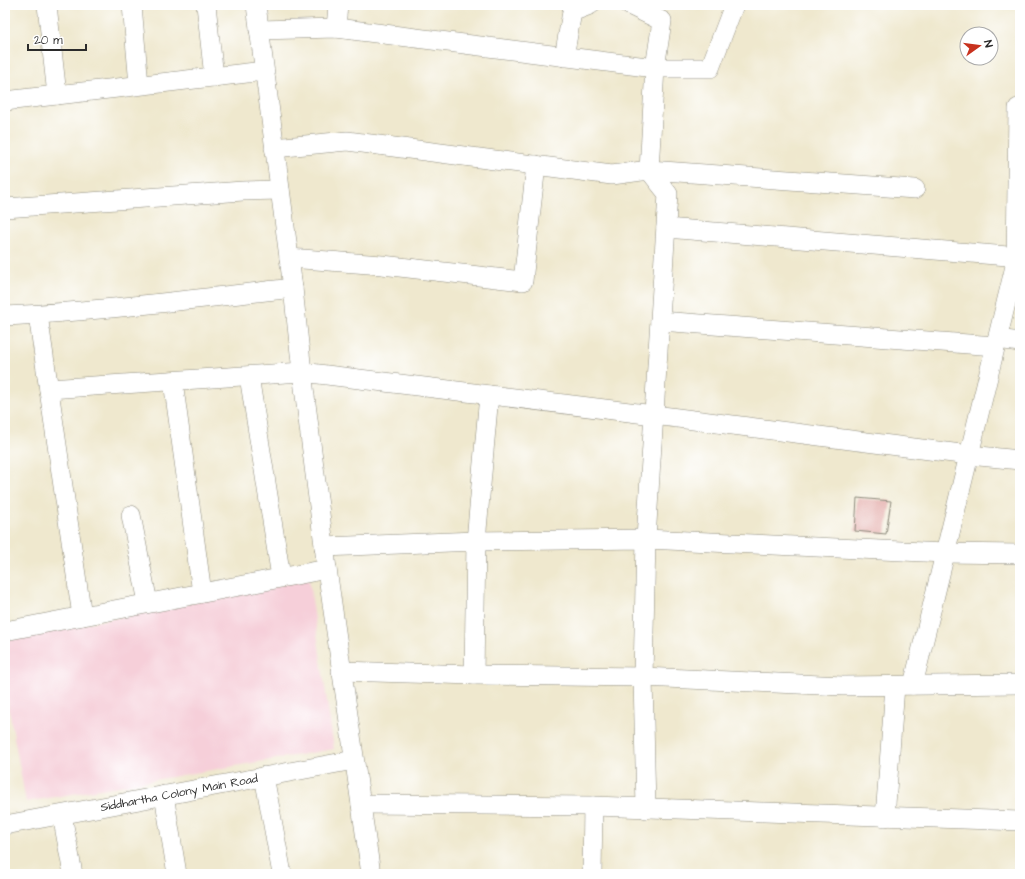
<svg xmlns="http://www.w3.org/2000/svg" width="1025" height="879" font-family="'Architects Daughter',sans-serif">
  <style>
    .built { fill: #f6cfd9 }
    .building { fill: #dc9592 }
    .lines { fill: none; stroke-linecap: round; stroke-linejoin: round }
    .street-casing { stroke: #8d8a7c; stroke-width: 20 }
    .street { stroke: #fff; stroke-width: 19 }
    .labels { text-anchor: middle; dominant-baseline: central; stroke-width: 3; stroke-linejoin: round; paint-order: stroke }
    .street-label { font-size: 12px; fill: #2b2b2b; stroke: #fff }
  </style>
  <rect width="100%" height="100%" fill="#fff"/>
  <filter id="ink" filterUnits="userSpaceOnUse"><feTurbulence type="fractalNoise" baseFrequency=".025" numOctaves="2"/><feDisplacementMap in="SourceGraphic" scale="8" xChannelSelector="R" yChannelSelector="G"/><feConvolveMatrix kernelMatrix="1 2 1 2 8 2 1 2 1" color-interpolation-filters="sRGB"/></filter>
  <filter id="wash" filterUnits="userSpaceOnUse"><feTurbulence type="fractalNoise" baseFrequency=".012" numOctaves="4" result="noise"/><feDisplacementMap in="SourceGraphic" scale="16" xChannelSelector="R" yChannelSelector="G"/><feGaussianBlur stdDeviation="0.9" result="paint"/><feColorMatrix in="noise" values="0 0 0 0 0 0 0 0 0 0 0 0 0 0 0 0 0 1.4 0 .05"/><feComposite in="paint" operator="in"/></filter>
  <g filter="url(#wash)">
    <rect width="100%" height="100%" fill="#efe8ce"/>
    <polygon class="built" points="309,579 334,749 26,802 5,688 5,640"/>
    <g id="blocks">
      <polygon class="building" points="857,498 891,501 886,534 855,531"/>
    </g>
  </g>
  <g filter="url(#ink)">
    <use href="#blocks" fill-opacity="0" stroke="#8d8a7c" stroke-width="1"/>
    <g class="lines">
      <defs>
        <g id="street">
          <polyline points="47,5 57,95"/>
          <polyline points="132,5 139,85"/>
          <polyline points="206,5 214,77"/>
          <polyline points="256,5 293,288 302,372 327,569 371,874"/>
          <polyline points="336,28 338,5"/>
          <polyline points="259,30 336,28 655,68 662,21 629,5"/>
          <polyline points="564,57 572,12 590,5"/>
          <polyline points="5,101 264,71"/>
          <polyline points="274,148 347,141 612,175 649,170 915,189"/>
          <polyline points="5,208 243,191 280,190"/>
          <polyline points="666,228 1020,257"/>
          <polyline points="289,258 382,265 523,281 536,165"/>
          <polyline points="38,315 82,616"/>
          <path d="M5,316C101,311 197,299 293,288"/>
          <polyline points="660,321 995,346"/>
          <polyline points="997,339 1020,342"/>
          <polyline points="249,376 281,577"/>
          <polyline points="173,381 202,593"/>
          <polyline points="49,389 302,372 654,415 969,455 1020,460"/>
          <polyline points="131,515 148,603"/>
          <polyline points="324,547 476,541 646,539 945,553 1020,554"/>
          <polyline points="5,631 327,569"/>
          <polyline points="341,671 474,675 643,677 843,686 1020,684"/>
          <polyline points="474,675 476,541 489,395"/>
          <polyline points="913,685 1016,262 1018,108"/>
          <polyline points="264,776 282,874"/>
          <polyline points="164,795 177,874"/>
          <polyline points="361,804 593,806 1020,821"/>
          <polyline points="646,809 643,677 646,539 668,194 649,170 655,68 710,68 734,5"/>
          <polyline points="62,815 73,874"/>
          <polyline points="885,817 895,686"/>
          <path id="s1" d="M5,825L354,760"/>
          <polyline points="592,874 593,806"/>
        </g>
      </defs>
      <use href="#street" class="street-casing"/>
      <use href="#street" class="street"/>
    </g>
  </g>
  <g class="labels">
    <g class="street-label">
      <text stroke="none"><textPath href="#s1" startOffset="177">Siddhartha Colony Main Road</textPath></text>
    </g>
  </g>
  <rect width="1025" height="879" fill="none" stroke="#fff" stroke-width="20"/>
  <g transform="translate(979 46) rotate(76)"><circle r="19" fill="#ffffff" stroke="#aaaaaa"/>
  <path d="M0-3L7 15L0 10L-7 15Z" fill="#c8321e"/>
  <text y="-6" font-size="11" font-weight="bold" text-anchor="middle" fill="#2b2b2b">N</text>
  </g>
  <path d="M28 44v6h58v-6" fill="none" stroke="#2b2b2b" stroke-width="2"/>
  <text x="34" y="44" font-size="12" fill="#2b2b2b" stroke="#ffffff" stroke-width="3" paint-order="stroke">20 m</text>
</svg>
